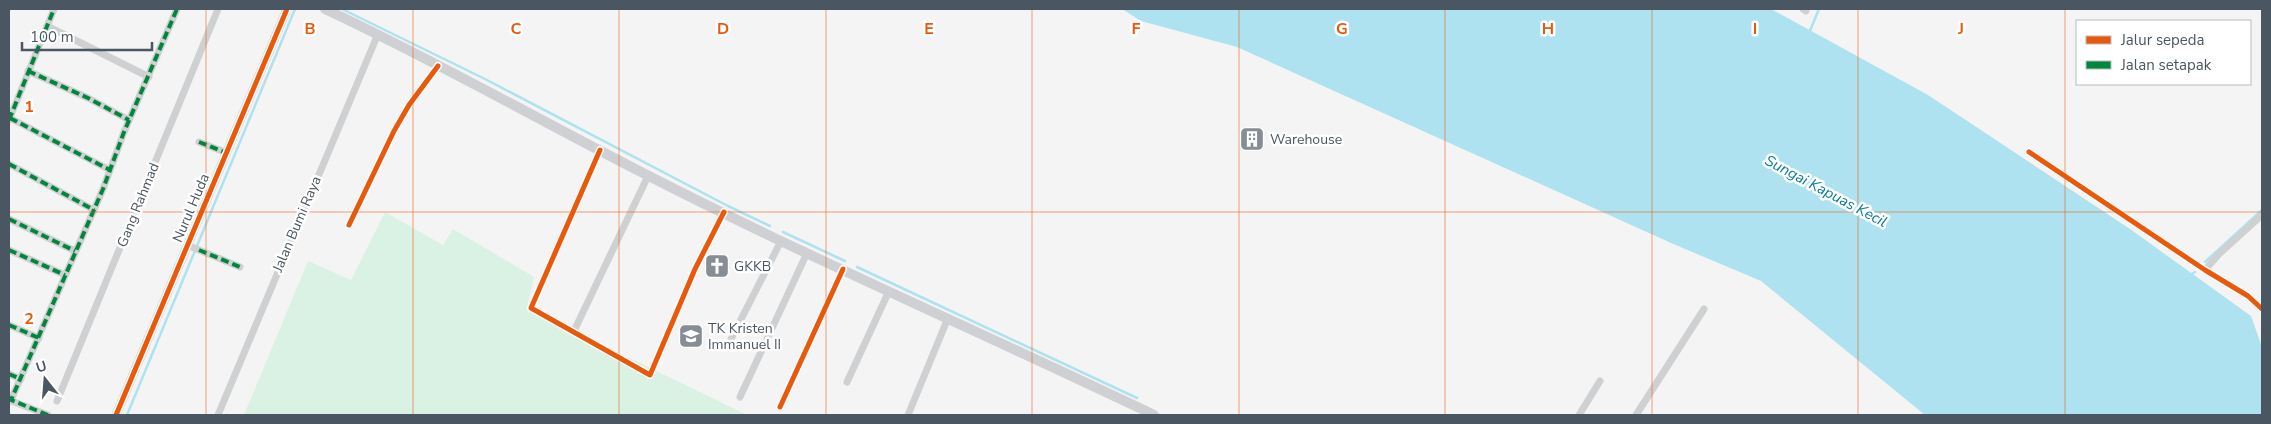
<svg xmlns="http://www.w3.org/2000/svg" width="2271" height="424" font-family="'Nunito Sans',sans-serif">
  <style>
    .green { fill: #d9f2e3 }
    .water { fill: #aee2f0 }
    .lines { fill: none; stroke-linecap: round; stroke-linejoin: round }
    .stream { stroke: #aee2f0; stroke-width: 2.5 }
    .minor { stroke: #ced0d2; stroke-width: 7 }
    .tertiary { stroke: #ced0d2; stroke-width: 9 }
    .secondary { stroke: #ced0d4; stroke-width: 10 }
    .quiet { stroke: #00873e; stroke-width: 4; stroke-dasharray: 8 4; stroke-linecap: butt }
    .cycleway-casing { stroke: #fff; stroke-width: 8 }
    .cycleway { stroke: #e8590c; stroke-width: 5 }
    .grid { fill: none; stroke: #e8590c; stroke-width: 1; stroke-opacity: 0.55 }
    .labels { text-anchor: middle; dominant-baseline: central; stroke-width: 5; stroke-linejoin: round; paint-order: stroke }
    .poi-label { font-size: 14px; fill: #4a5661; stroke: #fff; text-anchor: start }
    .street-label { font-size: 14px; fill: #4a5661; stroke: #fff }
    .water-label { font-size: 15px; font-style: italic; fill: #0c7c9b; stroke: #fff }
    .grid-label { font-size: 16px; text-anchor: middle; font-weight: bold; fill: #e8590c; stroke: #fff; stroke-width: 5; stroke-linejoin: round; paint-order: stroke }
  </style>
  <rect width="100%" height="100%" fill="#f4f4f4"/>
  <polygon class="green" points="385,212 443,245 453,229 534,277 527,308 747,415 244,415 308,261 351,280"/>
  <polygon class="water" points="1122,9 1771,9 1928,95 2130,229 2251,316 2262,347 2262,415 1925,415 1761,281 1671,243 1237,47 1141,21"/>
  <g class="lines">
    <g class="stream">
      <polyline points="342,9 485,79 728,206 770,226"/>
      <polyline points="1809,33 1819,9"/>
      <polyline points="783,232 845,261"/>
      <polyline points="2205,262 2262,210"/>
      <polyline points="857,267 1137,398"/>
      <polyline points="2192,274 2195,272"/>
      <polyline points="127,415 295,9"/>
    </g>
    <g class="minor">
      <polyline points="1803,9 1806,11"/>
      <polyline points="47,26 149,77"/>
      <polyline points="28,71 88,98 129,120"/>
      <polyline points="10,118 110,170"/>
      <polyline points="9,120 54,9"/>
      <polyline points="199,142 227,153"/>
      <polyline points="600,150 531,308 650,375 695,269 724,212"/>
      <polyline points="2029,152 2205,270 2248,296 2262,309"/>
      <polyline points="9,164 94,210"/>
      <polyline points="9,219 75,251"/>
      <polyline points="349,225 394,131 409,105 438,66"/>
      <polyline points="187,245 240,267"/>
      <polyline points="9,250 65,275"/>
      <polyline points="2205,270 2219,254 2262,215"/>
      <polyline points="9,325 39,338"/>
      <polyline points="574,331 648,176"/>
      <polyline points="731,339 781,241"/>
      <polyline points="9,374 21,379"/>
      <polyline points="847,382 889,291"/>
      <polyline points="740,397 807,253"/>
      <polyline points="9,400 48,415"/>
      <polyline points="11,400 103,189 124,132 177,9"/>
      <polyline points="57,401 218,9"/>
      <polyline points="780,407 843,269"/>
      <polyline points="218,415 378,34"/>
      <polyline points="908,415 948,318"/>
      <polyline points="1579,415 1600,381"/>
      <polyline points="1636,415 1704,309"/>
    </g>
    <polyline class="tertiary" points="116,415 287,9"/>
    <path class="secondary" d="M325,9C434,60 539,120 647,175C813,260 985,334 1154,415"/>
    <g class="quiet">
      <polyline points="28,71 88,98 129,120"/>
      <polyline points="10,118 110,170"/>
      <polyline points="9,120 54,9"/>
      <polyline points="199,142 227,153"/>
      <polyline points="9,164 94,210"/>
      <polyline points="9,219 75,251"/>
      <polyline points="9,250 65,275"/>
      <polyline points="199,250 240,267"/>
      <polyline points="9,325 39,338"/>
      <polyline points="9,374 21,379"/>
      <polyline points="48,415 11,400 103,189 124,132 177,9"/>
    </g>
    <defs>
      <g id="cycleway">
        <polyline points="600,150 531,308 650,375 695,269 724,212"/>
        <polyline points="2029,152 2205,270 2248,296 2262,309"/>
        <polyline points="349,225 394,131 409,105 438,66"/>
        <polyline points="780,407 843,269"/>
        <polyline points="116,415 287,9"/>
      </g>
    </defs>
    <use href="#cycleway" class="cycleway-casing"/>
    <use href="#cycleway" class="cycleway"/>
  </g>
  <path class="grid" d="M206,9V415M413,9V415M619,9V415M826,9V415M1032,9V415M1239,9V415M1445,9V415M1652,9V415M1858,9V415M2065,9V415M9,212H2262"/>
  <defs>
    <symbol id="building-square" viewBox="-11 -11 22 22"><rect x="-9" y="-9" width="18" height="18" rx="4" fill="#868d94" stroke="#fff"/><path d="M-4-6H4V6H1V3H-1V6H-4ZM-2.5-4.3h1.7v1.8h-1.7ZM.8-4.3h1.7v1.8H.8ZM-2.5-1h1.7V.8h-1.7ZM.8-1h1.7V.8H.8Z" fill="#fff"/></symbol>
    <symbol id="church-square" viewBox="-11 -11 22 22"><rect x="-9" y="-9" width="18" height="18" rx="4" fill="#868d94" stroke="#fff"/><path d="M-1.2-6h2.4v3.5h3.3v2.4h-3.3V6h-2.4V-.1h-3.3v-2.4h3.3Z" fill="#fff"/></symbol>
    <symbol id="school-square" viewBox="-11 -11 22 22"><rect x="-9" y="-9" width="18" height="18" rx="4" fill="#868d94" stroke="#fff"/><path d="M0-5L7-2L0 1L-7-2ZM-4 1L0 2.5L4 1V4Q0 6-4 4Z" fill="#fff"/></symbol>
  </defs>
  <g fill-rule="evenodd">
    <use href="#building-square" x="1238" y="125" width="28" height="28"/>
    <use href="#church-square" x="703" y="252" width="28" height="28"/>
    <use href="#school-square" x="677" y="322" width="28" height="28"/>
  </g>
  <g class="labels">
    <g class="poi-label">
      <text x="1270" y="139">Warehouse</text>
      <text x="734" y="266">GKKB</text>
      <text x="708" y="328">TK Kristen<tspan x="708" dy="16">Immanuel II</tspan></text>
    </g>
    <g class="street-label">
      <text transform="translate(138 205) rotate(-68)">Gang Rahmad</text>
      <text transform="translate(191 208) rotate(-67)">Nurul Huda</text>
      <text transform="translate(297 224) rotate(-67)">Jalan Bumi Raya</text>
    </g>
    <g class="water-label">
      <text transform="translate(1826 191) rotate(28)">Sungai Kapuas Kecil</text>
    </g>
  </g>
  <g class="grid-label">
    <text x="310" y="34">B</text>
    <text x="516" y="34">C</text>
    <text x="723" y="34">D</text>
    <text x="929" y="34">E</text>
    <text x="1136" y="34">F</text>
    <text x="1342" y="34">G</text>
    <text x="1548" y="34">H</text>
    <text x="1755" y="34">I</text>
    <text x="1961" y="34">J</text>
    <text x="29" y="112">1</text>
    <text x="29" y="324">2</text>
  </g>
  <rect width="2271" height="424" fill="none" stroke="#4a5661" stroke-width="20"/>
  <rect x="2076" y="20" width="175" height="65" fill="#ffffff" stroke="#b7bbc0"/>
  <rect x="2086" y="36" width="25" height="8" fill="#e8590c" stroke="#b7bbc0"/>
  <text x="2121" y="45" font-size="15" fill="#4a5661">Jalur sepeda</text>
  <rect x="2086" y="61" width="25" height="8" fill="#00873e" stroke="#b7bbc0"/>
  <text x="2121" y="70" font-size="15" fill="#4a5661">Jalan setapak</text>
  <g transform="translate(45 379) rotate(343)" stroke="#ffffff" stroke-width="4" paint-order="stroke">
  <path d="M0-4L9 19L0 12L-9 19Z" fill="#4a5661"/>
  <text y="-8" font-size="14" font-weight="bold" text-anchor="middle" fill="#4a5661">U</text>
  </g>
  <path d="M22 42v8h130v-8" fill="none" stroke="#4a5661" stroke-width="2.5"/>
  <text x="30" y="42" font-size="15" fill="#4a5661" stroke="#ffffff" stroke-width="4" paint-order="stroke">100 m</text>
</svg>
